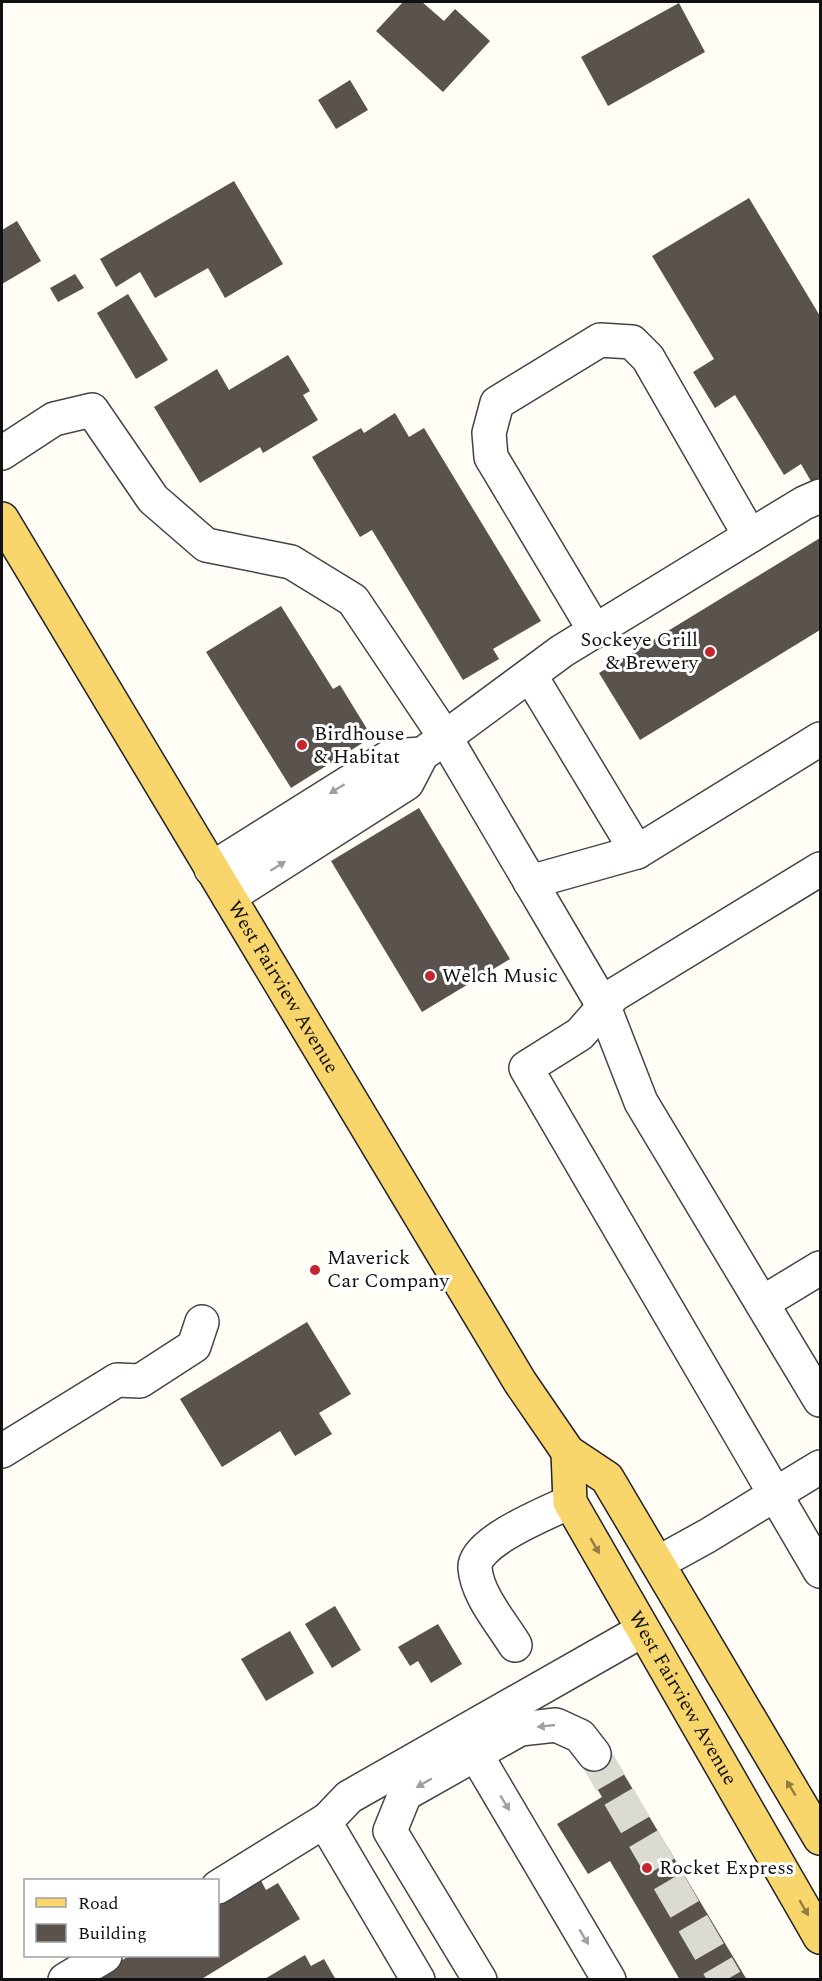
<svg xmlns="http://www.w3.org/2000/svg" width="822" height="1981" font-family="Spectral,serif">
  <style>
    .building { fill: #5a524d }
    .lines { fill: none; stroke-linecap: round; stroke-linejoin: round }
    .minor-tunnel { stroke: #dbdad3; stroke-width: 33; stroke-dasharray: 33 16; stroke-linecap: butt }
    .minor-casing { stroke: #444; stroke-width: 36 }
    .major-casing { stroke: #222; stroke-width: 36 }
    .minor { stroke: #fff; stroke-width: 33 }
    .major { stroke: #f9d66b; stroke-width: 33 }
    .oneway { fill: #a0a0a0 }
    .oneway2 { fill: #917d42 }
    .poi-dot { fill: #c4262e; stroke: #fff; stroke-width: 2 }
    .labels { text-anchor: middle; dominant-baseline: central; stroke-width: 6; stroke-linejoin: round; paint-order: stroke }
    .poi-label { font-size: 20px; fill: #111; stroke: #fff; text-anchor: start }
    .street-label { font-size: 20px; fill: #111; stroke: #fff }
  </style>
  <rect width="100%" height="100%" fill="#fffdf5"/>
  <g class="building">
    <polygon points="403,2 422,2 444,21 455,9 490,41 443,92 376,31"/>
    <polygon points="679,3 705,52 608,106 581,57"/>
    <polygon points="350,80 368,110 336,129 318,100"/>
    <polygon points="234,181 283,264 225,298 208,268 155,298 140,272 116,287 100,259"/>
    <polygon points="749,198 820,316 820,478 812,483 801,464 784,475 735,395 715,408 693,372 714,359 652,256"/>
    <polygon points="17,221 41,261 2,284 2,230"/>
    <polygon points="75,274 84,288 58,302 50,288"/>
    <polygon points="128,294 168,360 136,379 97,313"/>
    <polygon points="288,355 310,391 303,395 318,420 263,453 260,447 200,483 154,407 217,369 229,390"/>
    <polygon points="395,413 409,437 424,428 541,621 493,649 499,659 463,680 372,530 360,537 312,457 361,428 364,433"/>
    <polygon points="820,538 820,630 640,740 599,673"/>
    <polygon points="281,606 333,689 340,685 372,737 291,788 206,652"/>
    <polygon points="419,808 510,959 422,1012 331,861"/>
    <polygon points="307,1322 351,1394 319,1413 332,1434 295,1456 280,1431 222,1467 180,1399"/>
    <polygon points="335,1606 361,1650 332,1668 305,1624"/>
    <polygon points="438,1624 462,1664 431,1683 418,1661 410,1666 398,1647"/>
    <polygon points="290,1631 314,1673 266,1701 241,1659"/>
    <polygon points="607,1746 747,1980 680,1980 610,1861 588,1874 557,1824 602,1797 581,1761"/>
    <polygon points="259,1877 266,1890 278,1883 300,1919 200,1980 90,1980 129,1956 218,1956 218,1902"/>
    <polygon points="305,1955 311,1966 324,1959 336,1980 263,1980"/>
  </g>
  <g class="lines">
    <polyline class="minor-tunnel" points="594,1754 726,1980"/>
    <defs>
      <g id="minor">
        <polyline points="2,453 54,419 92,410 153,499 206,545 291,562 353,600 445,737 604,1007 641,1102 820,1400"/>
        <polyline points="595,631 491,457 489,433 497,403 600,340 632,342 648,358 750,536"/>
        <polyline points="530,675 637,852"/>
        <polyline points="428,750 562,651 804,503 820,496"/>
        <polyline points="211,869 391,756 422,754 407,783 229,897"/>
        <polyline points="820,869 614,995 580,1034 526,1068 820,1571"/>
        <polyline points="530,882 637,852 820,739"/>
        <polyline points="762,1303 820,1268"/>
        <polyline points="2,1451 117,1380 140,1381 194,1346 202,1322"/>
        <polyline points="658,1563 707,1536 820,1467"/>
        <path d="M515,1645C501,1622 477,1595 475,1568C473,1542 549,1512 570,1502"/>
        <polyline points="475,1753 609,1980"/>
        <polyline points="218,1887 328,1819"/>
        <polyline points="65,1980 105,1956"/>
        <polyline points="418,1980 329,1829 328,1819 349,1797 643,1630"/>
        <polyline points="480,1980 390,1831 405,1794 520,1729 556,1725 580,1736 594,1754"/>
      </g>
      <g id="major">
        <path id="s1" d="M2,519L520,1382L568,1452L607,1478L820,1838"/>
        <path id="s2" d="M568,1452L570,1502L820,1937"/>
      </g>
    </defs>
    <use href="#minor" class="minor-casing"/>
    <use href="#major" class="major-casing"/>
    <use href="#minor" class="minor"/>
    <use href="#major" class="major"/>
  </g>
  <defs><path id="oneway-solid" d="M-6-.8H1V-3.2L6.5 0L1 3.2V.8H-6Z" transform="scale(1.5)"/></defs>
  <g class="oneway">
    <use href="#oneway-solid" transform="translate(337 789) rotate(148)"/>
    <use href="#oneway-solid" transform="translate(278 866) rotate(-32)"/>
    <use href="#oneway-solid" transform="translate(546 1726) rotate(174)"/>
    <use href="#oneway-solid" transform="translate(424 1783) rotate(150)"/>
    <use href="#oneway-solid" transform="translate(505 1803) rotate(59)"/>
    <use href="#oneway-solid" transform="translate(584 1937) rotate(59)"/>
  </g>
  <g class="oneway2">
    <use href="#oneway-solid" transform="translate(595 1546) rotate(60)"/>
    <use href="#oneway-solid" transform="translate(791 1788) rotate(-121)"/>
    <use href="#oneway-solid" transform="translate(804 1908) rotate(60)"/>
  </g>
  <g class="poi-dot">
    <circle cx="710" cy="652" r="6"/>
    <circle cx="302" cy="745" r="6"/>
    <circle cx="430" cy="976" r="6"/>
    <circle cx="315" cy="1270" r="6"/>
    <circle cx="647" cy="1868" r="6"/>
  </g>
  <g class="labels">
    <g class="poi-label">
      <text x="698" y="640" text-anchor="end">Sockeye Grill<tspan x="698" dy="23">&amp; Brewery</tspan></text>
      <text x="314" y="734">Birdhouse<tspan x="314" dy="23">&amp; Habitat</tspan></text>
      <text x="442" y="976">Welch Music</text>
      <text x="327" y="1258">Maverick<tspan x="327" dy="23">Car Company</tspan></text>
      <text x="659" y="1868">Rocket Express</text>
    </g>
    <g class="street-label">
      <text stroke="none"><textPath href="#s1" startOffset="546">West Fairview Avenue</textPath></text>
      <text stroke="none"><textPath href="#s2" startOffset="276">West Fairview Avenue</textPath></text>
    </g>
  </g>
  <rect width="822" height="1981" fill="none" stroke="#111111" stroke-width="6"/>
  <rect x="24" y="1879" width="195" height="78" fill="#ffffff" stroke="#a0a0a0" stroke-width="1.5"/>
  <rect x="36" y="1898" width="30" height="9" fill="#f9d66b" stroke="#a0a0a0" stroke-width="1.5"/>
  <text x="78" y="1909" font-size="18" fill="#111111">Road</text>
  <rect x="36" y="1924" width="30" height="18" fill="#5a524d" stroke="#a0a0a0" stroke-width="1.5"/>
  <text x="78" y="1939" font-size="18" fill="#111111">Building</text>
</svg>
